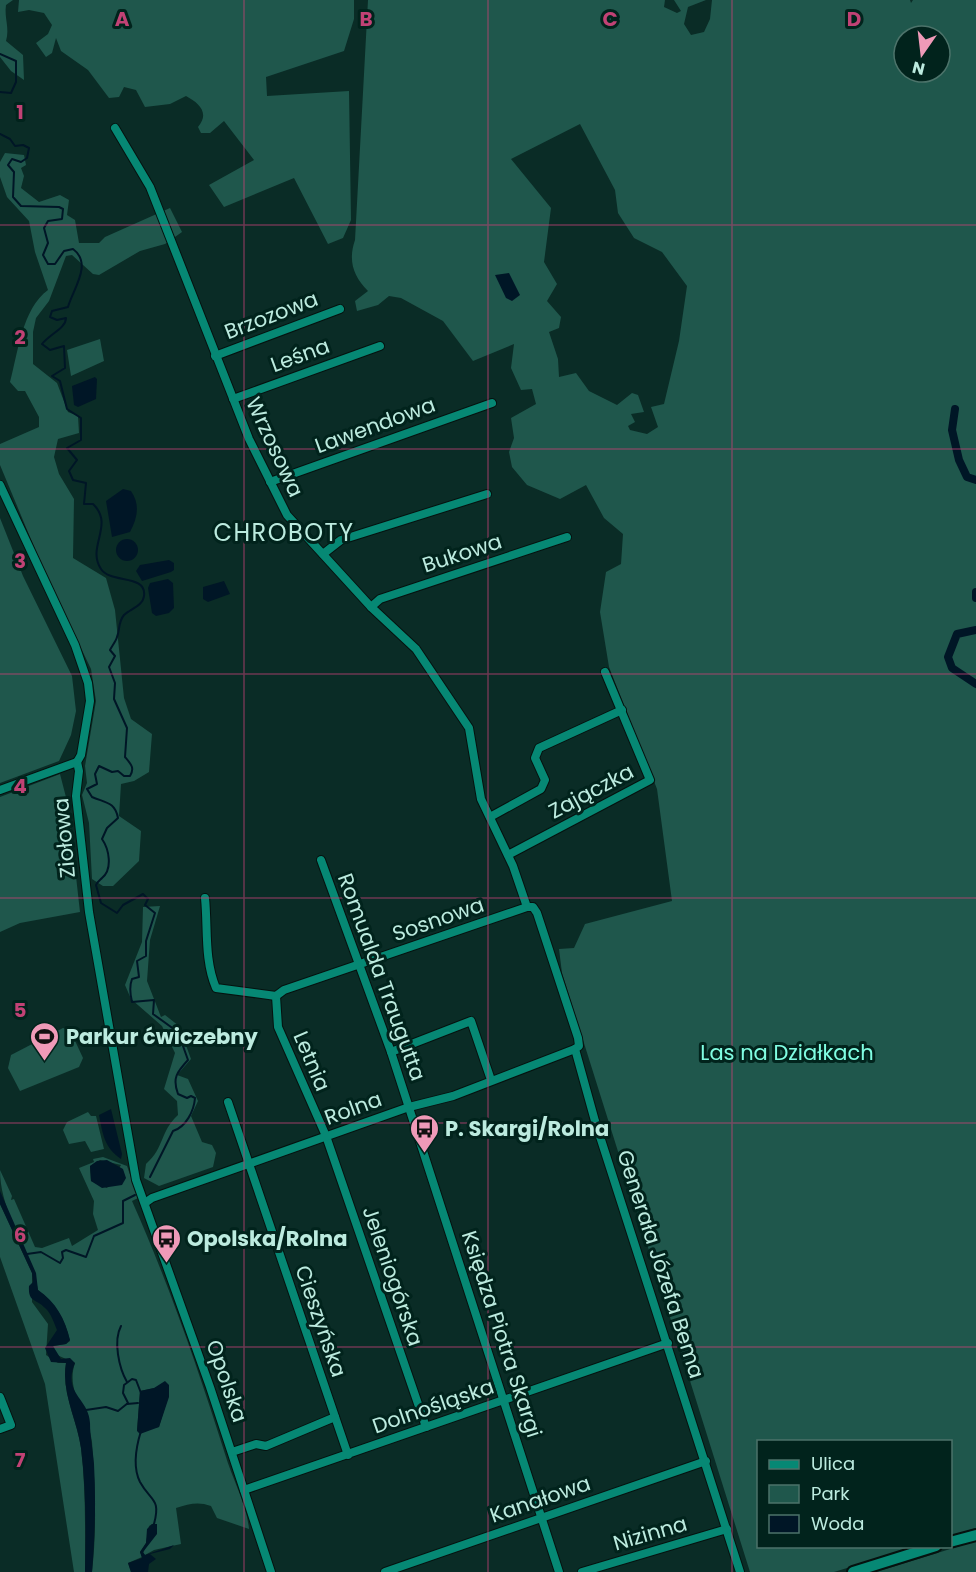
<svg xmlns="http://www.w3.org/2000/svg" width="976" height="1572" font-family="Poppins,sans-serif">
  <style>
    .green { fill: #1f574c; fill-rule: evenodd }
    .water { fill: #001626 }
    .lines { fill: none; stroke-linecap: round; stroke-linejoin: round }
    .stream { stroke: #001626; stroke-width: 2 }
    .canal { stroke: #001626; stroke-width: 8 }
    .street-casing { stroke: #05120f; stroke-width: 10 }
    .secondary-casing { stroke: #05120f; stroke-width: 14 }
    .street { stroke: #068874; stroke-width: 8 }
    .secondary { stroke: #068874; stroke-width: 10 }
    .grid { fill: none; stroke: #c14275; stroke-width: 1.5; stroke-opacity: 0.55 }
    .labels { text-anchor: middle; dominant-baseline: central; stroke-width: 6; stroke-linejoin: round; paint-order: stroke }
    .street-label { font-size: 21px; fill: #bcebdf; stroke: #01231c }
    .poi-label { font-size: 21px; font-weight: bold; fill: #bcebdf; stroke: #01231c; text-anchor: start }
    .park-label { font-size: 21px; fill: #80fde2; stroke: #01231c }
    .quarter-label { font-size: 24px; letter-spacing: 1.5px; fill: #bcebdf; stroke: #01231c }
    .grid-label { font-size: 20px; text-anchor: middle; font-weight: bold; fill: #c14275; stroke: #01231c; stroke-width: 6; stroke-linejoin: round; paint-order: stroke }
  </style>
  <rect width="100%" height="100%" fill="#0a2c26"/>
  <g class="green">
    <path d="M0,0H13L6,5C4,18 10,28 6,41L23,55L24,80L11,71L0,57Z"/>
    <path d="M19,0H354V19L344,51L266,77L267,96L349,91L351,220L343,238L328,244L294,178L224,207L209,185L254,160L224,121L210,133H201L198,127C210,113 199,103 186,96L170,104L145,107L136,90L124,87L119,97L109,98L88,70L61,51L56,38L52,53L46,57L36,43L48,34L52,25L44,13L29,10L18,12Z"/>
    <path d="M368,0H665L664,7L677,13L681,11L674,0H706L688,7L684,24L691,35L704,32L710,19L712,0H910L911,3L913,0H976V1528L951,1536L950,1442H758V1546L916,1547L834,1572H750L562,973L559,949L574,948L585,924L672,901L657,789L609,667L600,612L606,572L621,564L623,534L604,518L586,485L560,499L527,485L512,467L509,452L514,438L511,418L536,404L532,389L521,390L511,368L514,344L473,361L443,321L401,298L389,296L378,305L357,311L355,301L368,291C353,276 348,260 355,240ZM904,36H940V72H904ZM580,124L615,190L618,213L634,238L662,252L687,286L679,341L664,404L651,407L658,427L647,434L630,430L628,426L635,422L631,414L644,412L638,395L632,393L617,405L589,391L576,373L559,377L558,359L549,332L559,328L561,317L547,301L557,284L544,262L551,208L511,159Z"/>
    <path d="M5,153L24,155L26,165L21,168L24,176L21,188L39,202L60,195L69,200L67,215L75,220L79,243H99L105,237L170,208L182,232L165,244L140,251L99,275L93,274L72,255L66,256L49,301L36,318L33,332V364L57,383L68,412L78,416L79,433L58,439L54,457L59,474L74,499L73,558L106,578L115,610L124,698L131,719L152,734L149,772L134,781L121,784L119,816L141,831L139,861L113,886H103L92,879L89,823L82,795L87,783L85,766L96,701L91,669L45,573L0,465V444L39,427V417L25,391H18L10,382C18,353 22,309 48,290L35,252L29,221L7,197L0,177V162Z"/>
    <polygon points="100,339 104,361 71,376 67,350"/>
    <polygon points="0,518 23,576 72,676 76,711 71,735 59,761 0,783"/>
    <polygon points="60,774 68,805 80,912 20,923 0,932 0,797"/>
    <path d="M160,906L150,940L147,981L161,1017L165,1015L179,1026L191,1059L177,1075L188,1079L198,1101L191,1116L202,1142L212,1145L216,1153L213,1167L159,1186L144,1178L146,1164C165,1147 159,1133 178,1115L177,1101L164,1089L175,1053L162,1026L131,999L125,985L142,942L143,907Z"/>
    <polygon points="63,1028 70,1030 83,1058 79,1067 20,1091 8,1068 11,1055"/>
    <polygon points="88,1112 91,1116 96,1116 104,1149 91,1152 85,1141 69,1144 63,1130 67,1122"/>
    <path d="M103,1157L127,1166L138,1198L132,1201C168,1282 198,1368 225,1454C232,1478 247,1505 249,1529L217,1518L211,1506C198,1501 189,1504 176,1508L181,1544L154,1550L145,1555L143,1553L156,1526L154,1523L149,1526L146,1543L140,1552L142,1557L128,1563L131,1572H92C97,1529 95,1485 92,1442C89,1414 65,1392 75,1363L57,1355L53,1346L66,1344L70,1341C65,1319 56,1304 38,1290C30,1249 0,1213 0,1170L12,1196L11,1200L14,1199L35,1247L42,1248L69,1238L72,1246L98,1230L93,1214L94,1201L79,1168L94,1162L93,1159ZM100,1160L121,1165L107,1188L91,1181L90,1166ZM169,1385L168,1397L159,1427L137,1431L140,1391Z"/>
    <path d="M0,1204L32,1273V1302L48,1324L46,1355L58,1363H66C61,1393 77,1419 81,1448C86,1489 85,1531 85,1572H74L45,1384L0,1257Z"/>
    <polygon points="976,1541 976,1572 876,1572"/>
  </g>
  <g class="water">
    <polygon points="509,273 520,295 512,301 506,298 495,275"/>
    <polygon points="95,377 97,379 96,399 78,407 74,405 72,386"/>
    <path d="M123,489L131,491C140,504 138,517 130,532L112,537L106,501Z"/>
    <circle cx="127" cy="550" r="11"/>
    <polygon points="169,560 174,563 174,570 171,572 142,581 136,571 140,565"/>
    <polygon points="168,579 173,583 174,608 169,613 156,616 152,613 148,588 150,583"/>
    <polygon points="224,581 230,594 208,602 203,599 203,587"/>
    <path d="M111,1109L122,1154L121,1159C104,1147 103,1135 99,1115Z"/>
    <polygon points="107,1160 123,1169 126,1178 122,1185 102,1188 91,1181 90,1166 97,1161"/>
    <path d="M0,1191L36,1273L38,1290C56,1302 65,1319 70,1340L66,1344L53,1346L61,1359L70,1358L75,1363C62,1394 89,1398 90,1423C90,1437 93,1450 94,1464C96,1500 95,1537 92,1572H85C86,1531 86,1488 81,1448C77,1419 61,1393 66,1363L51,1362L45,1348L57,1330C54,1323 51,1313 45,1308C36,1298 28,1303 29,1286L33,1282L32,1273L0,1204Z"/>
    <polygon points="165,1381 169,1385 169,1397 159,1427 140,1434 137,1431 140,1391 154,1388"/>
    <polygon points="152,1524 157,1524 157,1534 143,1552 145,1555 174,1545 170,1549 150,1554 156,1559 149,1564 148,1572 131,1572 128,1563 142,1558 140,1552 146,1543 147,1529"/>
  </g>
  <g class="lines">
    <g class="stream">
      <polyline points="0,54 16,61 16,82 11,93 0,92"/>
      <path d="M0,134L10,139L15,146L23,145L29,148L27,158L21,162L12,159L8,165L14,172L13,197L21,206L59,207L63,209L62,219L48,221L44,228L48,243L43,255L48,264H55L64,251L73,249C93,264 73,289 68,307L52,311L50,317L57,320L66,318C66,328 50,334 42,344L50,350L64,346L65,368L52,376L60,381L67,409L81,418V440L67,448L77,460L69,471L73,480L86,483L84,504H93C115,525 86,547 101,569C111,584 147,574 144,596C143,606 130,609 124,615C118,622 120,630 117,637C116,641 112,646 110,650L115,656L109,667L115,683L114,699L127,728L125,757C131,764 135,768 130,776H124L118,771L112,772L99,766L95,774L97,784L87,789L92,797C106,803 115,802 118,818L107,828L102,839C109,849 113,869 102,878C100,880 97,882 96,885L101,903L117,913L123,905L143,894L148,899L145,905L155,913L146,941V956L137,961L139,977L132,979C129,987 130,994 132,1002L154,1000L153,1014L178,1032L188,1060C177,1072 172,1078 178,1094L187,1098L191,1096L195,1098C194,1111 186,1127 173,1131L150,1177"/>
      <polyline points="27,1254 41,1252 60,1263 63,1258 62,1252 66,1250 86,1257 94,1236 123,1223 123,1201 135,1195"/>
      <path d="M121,1326C113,1341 119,1368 127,1382"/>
      <polyline points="127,1404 138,1403"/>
      <polyline points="86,1410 106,1407 118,1411 128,1403 123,1393 124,1385 132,1379 136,1380 141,1393"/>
      <path d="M141,1431C136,1447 132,1466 140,1482C151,1502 161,1498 154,1524"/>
    </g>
    <g class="canal">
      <polyline points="955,409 952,430 959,460 967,477 976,480"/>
      <polyline points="976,592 976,598"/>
      <polyline points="976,630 957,634 948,657 952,668 976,684"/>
    </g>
    <defs>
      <g id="street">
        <polyline points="115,128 150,187 249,439 287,515 371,607 416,649 469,728 481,799 513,866 527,907"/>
        <polyline points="215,356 340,309"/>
        <polyline points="233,399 380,346"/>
        <polyline points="270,482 492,403"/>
        <polyline points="0,485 75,645 88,683 90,701 81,755 77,762 79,771 76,796 89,912 136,1180 210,1387 271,1572"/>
        <polyline points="323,554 341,540 487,494"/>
        <polyline points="371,607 380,599 567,537"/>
        <polyline points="0,790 77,762"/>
        <polyline points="490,817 541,789 545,780 535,758 539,748 622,710"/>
        <polyline points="508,855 650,780 605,672"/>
        <polyline points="321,860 391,1052 559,1572"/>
        <path d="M205,898C208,928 204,960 216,988L276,996"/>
        <polyline points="527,907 533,907 537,913 578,1038 579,1046 575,1049 595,1121 740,1572"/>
        <polyline points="276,996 278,1027 326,1136 426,1427"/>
        <polyline points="276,996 284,990 527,907"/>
        <polyline points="391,1052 471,1021 491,1080"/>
        <polyline points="228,1102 348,1455"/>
        <polyline points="145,1203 152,1198 409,1107 453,1096 575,1049"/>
        <polyline points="0,1397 11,1425 0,1429"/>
        <polyline points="232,1452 256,1444 266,1446 335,1417"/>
        <polyline points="244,1490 668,1343"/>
        <polyline points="385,1572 706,1461"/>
        <polyline points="582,1572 727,1529"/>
      </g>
      <g id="secondary">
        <polyline points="950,1542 976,1535"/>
        <polyline points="853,1572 936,1546"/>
      </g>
    </defs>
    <use href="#street" class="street-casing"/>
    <use href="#secondary" class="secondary-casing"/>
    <use href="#street" class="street"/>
    <use href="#secondary" class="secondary"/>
  </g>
  <path class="grid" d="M244,0V1572M488,0V1572M732,0V1572M0,225H976M0,449H976M0,674H976M0,898H976M0,1123H976M0,1347H976"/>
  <defs>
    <symbol id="stadium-pin" viewBox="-11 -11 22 30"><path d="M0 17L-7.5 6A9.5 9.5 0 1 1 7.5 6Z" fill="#ef9ab8" stroke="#01231c"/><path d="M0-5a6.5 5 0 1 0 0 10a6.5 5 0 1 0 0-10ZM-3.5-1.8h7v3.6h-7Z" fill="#111"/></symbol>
    <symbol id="bus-pin" viewBox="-11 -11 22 30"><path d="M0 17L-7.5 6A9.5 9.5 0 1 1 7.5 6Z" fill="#ef9ab8" stroke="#01231c"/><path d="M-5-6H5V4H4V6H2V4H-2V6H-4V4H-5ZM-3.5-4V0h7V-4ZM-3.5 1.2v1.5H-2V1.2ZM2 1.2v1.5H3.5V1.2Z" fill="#111"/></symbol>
  </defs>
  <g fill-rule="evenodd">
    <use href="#stadium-pin" x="28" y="1020" width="33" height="45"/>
    <use href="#bus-pin" x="408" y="1112" width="33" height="45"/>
    <use href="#bus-pin" x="150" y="1222" width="33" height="45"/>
  </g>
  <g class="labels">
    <g class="street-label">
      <text transform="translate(271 315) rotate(-21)">Brzozowa</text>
      <text transform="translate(300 355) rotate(-20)">Leśna</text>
      <text transform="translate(375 425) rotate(-20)">Lawendowa</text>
      <text transform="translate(275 447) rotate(65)">Wrzosowa</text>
      <text transform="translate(462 553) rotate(-18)">Bukowa</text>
      <text transform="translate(591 791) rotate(-28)">Zajączka</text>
      <text transform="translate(64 838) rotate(-95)">Ziołowa</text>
      <text transform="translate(438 919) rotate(-19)">Sosnowa</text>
      <text transform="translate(382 977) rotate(70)">Romualda Traugutta</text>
      <text transform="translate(312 1061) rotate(67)">Letnia</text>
      <text transform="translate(353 1108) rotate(-20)">Rolna</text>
      <text transform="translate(661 1264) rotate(72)">Generała Józefa Bema</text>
      <text transform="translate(393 1276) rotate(71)">Jeleniogórska</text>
      <text transform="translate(321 1321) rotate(71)">Cieszyńska</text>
      <text transform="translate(502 1334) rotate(72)">Księdza Piotra Skargi</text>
      <text transform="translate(227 1381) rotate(71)">Opolska</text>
      <text transform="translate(433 1406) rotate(-19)">Dolnośląska</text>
      <text transform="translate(540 1499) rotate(-19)">Kanałowa</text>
      <text transform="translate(650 1533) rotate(-16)">Nizinna</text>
    </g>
    <g class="poi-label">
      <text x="66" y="1036">Parkur ćwiczebny</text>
      <text x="445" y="1128">P. Skargi/Rolna</text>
      <text x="187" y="1238">Opolska/Rolna</text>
    </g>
    <g class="park-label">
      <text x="787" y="1052">Las na Działkach</text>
    </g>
    <g class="quarter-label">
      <text x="284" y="532">CHROBOTY</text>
    </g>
  </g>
  <g class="grid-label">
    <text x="122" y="26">A</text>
    <text x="366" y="26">B</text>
    <text x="610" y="26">C</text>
    <text x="854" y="26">D</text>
    <text x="20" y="119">1</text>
    <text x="20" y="344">2</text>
    <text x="20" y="568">3</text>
    <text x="20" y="793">4</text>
    <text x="20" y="1017">5</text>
    <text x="20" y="1242">6</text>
    <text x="20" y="1467">7</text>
  </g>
  <rect x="757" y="1440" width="195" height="108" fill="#01231c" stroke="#4c736a" stroke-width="1.5"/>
  <rect x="769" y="1460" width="30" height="9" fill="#068874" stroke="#4c736a" stroke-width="1.5"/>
  <text x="811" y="1470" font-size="18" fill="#bcebdf">Ulica</text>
  <rect x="769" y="1485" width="30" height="18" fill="#1f574c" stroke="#4c736a" stroke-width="1.5"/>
  <text x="811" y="1500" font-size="18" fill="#bcebdf">Park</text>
  <rect x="769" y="1515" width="30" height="18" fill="#001626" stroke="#4c736a" stroke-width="1.5"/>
  <text x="811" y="1530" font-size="18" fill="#bcebdf">Woda</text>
  <g transform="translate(922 54) rotate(194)"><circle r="28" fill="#01231c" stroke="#4c736a" stroke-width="1.5"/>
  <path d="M0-4.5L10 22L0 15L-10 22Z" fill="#ef9ab8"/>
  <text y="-9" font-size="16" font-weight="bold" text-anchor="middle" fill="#bcebdf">N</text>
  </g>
</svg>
